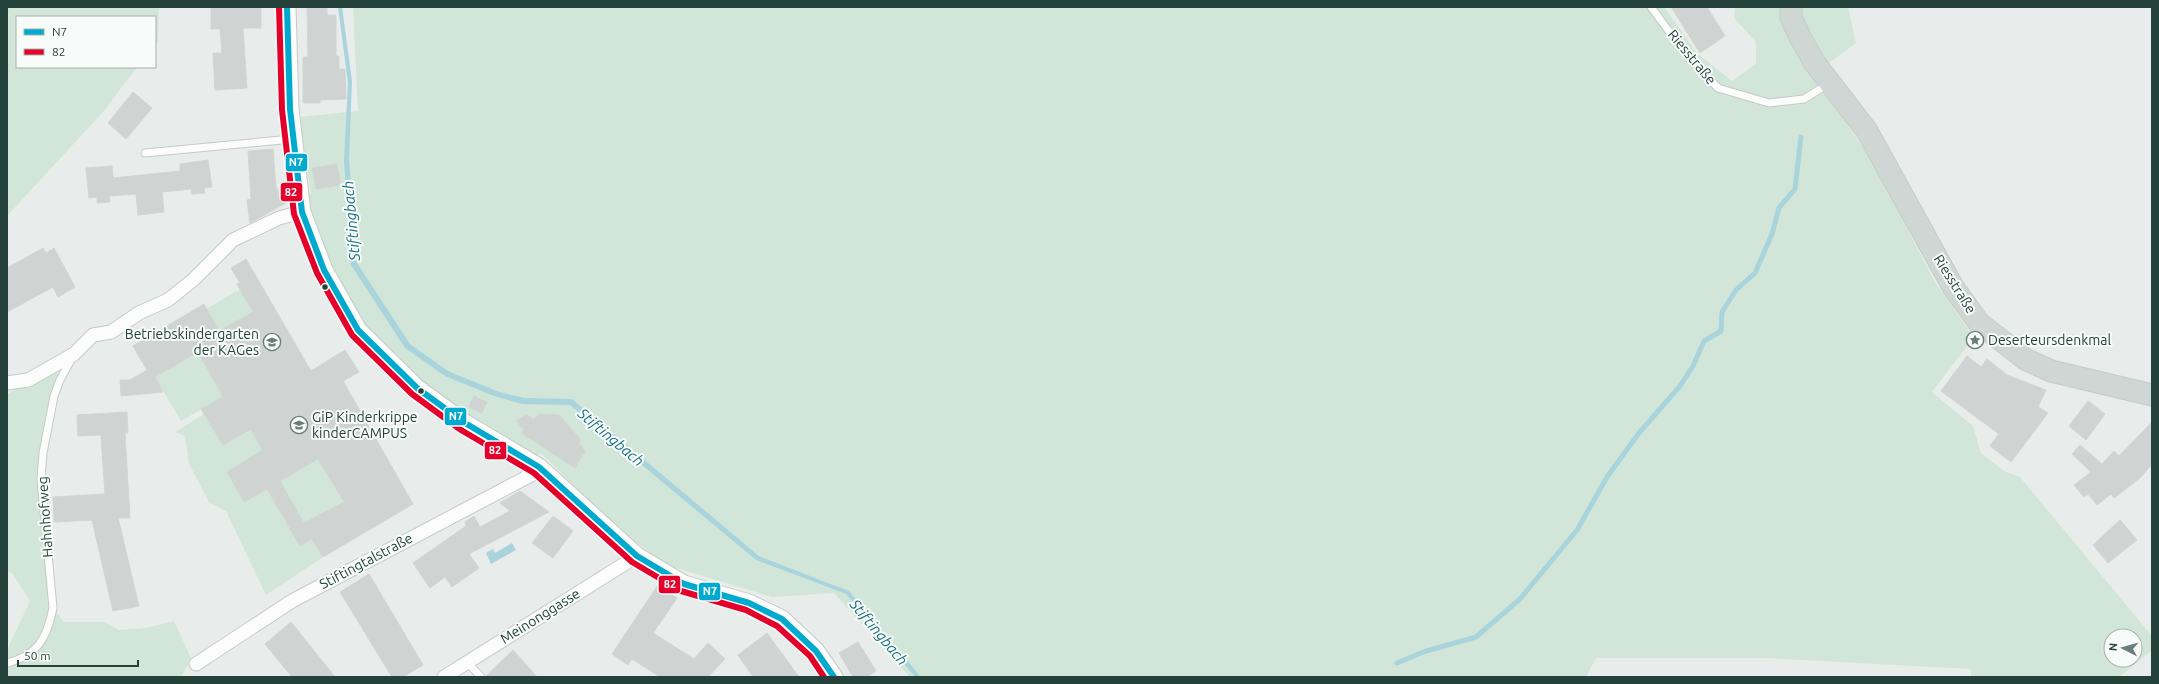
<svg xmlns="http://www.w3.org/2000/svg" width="2159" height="684" font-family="Ubuntu,sans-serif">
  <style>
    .green { fill: #d1e6d8; fill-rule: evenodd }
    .water { fill: #a9d4db }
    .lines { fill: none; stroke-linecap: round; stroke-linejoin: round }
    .stream { stroke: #a9d4db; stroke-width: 5 }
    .building { fill: #cfd4d2; stroke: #d1d6d4; fill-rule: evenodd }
    .service-casing { stroke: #c5cac8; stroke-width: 9 }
    .minor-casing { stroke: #c5cac8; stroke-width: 15 }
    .tertiary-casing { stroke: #c5cac8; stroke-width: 19 }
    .primary-casing { stroke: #c3ccc9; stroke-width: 23 }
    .service { stroke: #fcfcfc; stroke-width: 7 }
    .minor { stroke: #fcfcfc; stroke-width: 13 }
    .tertiary { stroke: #fcfcfc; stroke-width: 17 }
    .primary { stroke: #cfd7d5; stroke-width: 21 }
    .bus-1-casing { stroke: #f7fbf9; stroke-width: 9 }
    .bus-2-casing { stroke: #f7fbf9; stroke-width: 9 }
    .bus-1 { stroke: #00a9ce; stroke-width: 6 }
    .bus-2 { stroke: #e4002b; stroke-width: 6 }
    .bus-dot { fill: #24423a; stroke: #f7fbf9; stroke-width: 1.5 }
    .labels { text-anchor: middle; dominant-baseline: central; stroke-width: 4; stroke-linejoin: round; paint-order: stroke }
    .street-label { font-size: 14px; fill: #24423a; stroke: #f7fbf9 }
    .poi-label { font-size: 14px; fill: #24423a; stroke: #f7fbf9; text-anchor: start }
    .water-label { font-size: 15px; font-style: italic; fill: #1c6f80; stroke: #f7fbf9 }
    .line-badge { stroke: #f7fbf9; stroke-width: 1.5 }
    .badge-label { font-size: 11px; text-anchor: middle; font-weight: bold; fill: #fff }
  </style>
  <rect width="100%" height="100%" fill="#e8edeb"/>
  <g class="green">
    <polygon points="7,7 159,7 158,41 155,44 155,17 17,17 17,67 137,67 103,112 7,216"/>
    <path d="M353,7H1664L1697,53L1732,81L1756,64V42L1734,18L1735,7H1794L1795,41L1820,89L1843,118L1873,163L1936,284L1971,333V341L1932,392L1973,426L1981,453L2004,471L2020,477L2152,636V650L2119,677H1971V669L1765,658H1596L1586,677H921L849,591L759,556L597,422L756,560L846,594L915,677H910L834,593L772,597L667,565L613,525L541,453L527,461L465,423L358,330L301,203L311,193L299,117L358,111ZM2111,636H2135V660H2111Z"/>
    <path d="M1800,7H1848L1856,43L1826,65C1813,49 1804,27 1800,7Z"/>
    <polygon points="240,289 253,312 219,331 206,309"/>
    <polygon points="198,352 223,397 181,421 155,377"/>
    <polygon points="58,368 41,479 53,608 64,622 104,622 119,630 146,628 174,621 191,658 181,677 7,677 7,650 30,601 13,574 7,571 7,395 28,380"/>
    <polygon points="204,414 223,445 251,429 262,450 227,472 244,502 267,489 300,546 312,539 323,557 266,595 226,511 209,502 189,464 185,436 175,432"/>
    <polygon points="318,459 344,502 304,523 280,481"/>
  </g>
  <g class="water">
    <polygon points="338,7 342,7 352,81 349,159 357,263 410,344 448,371 499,392 524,398 572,399 759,556 849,591 921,677 915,677 846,594 756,560 570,405 522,404 494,396 445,376 405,348 351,265 344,161 348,83"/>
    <polygon points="512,543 516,550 491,564 486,553 493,549 495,553"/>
  </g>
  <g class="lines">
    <polyline class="stream" points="1397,663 1426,651 1476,637 1520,599 1577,530 1607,477 1639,433 1680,386 1693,366 1704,341 1721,331 1722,312 1736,290 1755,273 1772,234 1779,208 1795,189 1801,137"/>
  </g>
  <g class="building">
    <polygon points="211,7 261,7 261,28 243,28 247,88 215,90 213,53 222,53 220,29 211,29"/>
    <polygon points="307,7 327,7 327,15 336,15 336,56 339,56 339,69 345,69 346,99 320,100 320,103 303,103 303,57 308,57"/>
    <polygon points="1671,7 1707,7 1725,36 1700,53"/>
    <polygon points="133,92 152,108 126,139 108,123"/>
    <polygon points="273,149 276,187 286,203 250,223 247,200 251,199 248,151"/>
    <polygon points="208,160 212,187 204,188 205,193 192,194 191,189 162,192 164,212 138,215 136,194 109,196 110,202 97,203 97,197 89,198 86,168 112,166 113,178 180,171 180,164"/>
    <polygon points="337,164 341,185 316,189 312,168"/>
    <polygon points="43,248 46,253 54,248 75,287 58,297 53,287 7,312 7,268"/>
    <path d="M246,259L311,371L345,350L359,372L343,381L413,504L323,557L312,539L300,546L267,489L244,502L227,472L262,450L251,429L223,445L201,409L223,397L198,352L155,377L163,392L121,396L120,380H130L147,370L133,346L204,304L219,331L253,312L237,284L240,283L231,268ZM318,459L344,502L304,523L280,481Z"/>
    <polygon points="1967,356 1981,367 1987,359 2007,375 2046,390 2038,407 2048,413 2011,462 1990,446 1999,434 1941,391"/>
    <polygon points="474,396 487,402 482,413 469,407"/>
    <polygon points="2088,401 2105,414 2086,440 2069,426"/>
    <polygon points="127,412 128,433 125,433 130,518 118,518 139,606 113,611 92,520 54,522 53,497 105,494 101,435 78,436 77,415"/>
    <polygon points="527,414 533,420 539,414 559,415 581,440 579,443 585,451 575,468 521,433 524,430 516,421"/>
    <polygon points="2152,422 2152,464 2140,478 2114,498 2111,494 2097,505 2088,494 2084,497 2074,485 2091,472 2072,454 2080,445 2102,464 2114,451 2119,456"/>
    <polygon points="520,491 549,512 469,554 479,568 452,587 445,577 430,588 413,563 466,526 465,522 474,516 480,527 510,511 500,503"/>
    <polygon points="553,516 573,531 553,558 532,543"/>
    <polygon points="2120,520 2137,540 2108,563 2093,545"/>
    <polygon points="369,574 423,665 403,677 392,677 340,592"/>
    <polygon points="658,585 677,598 653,633 694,659 708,643 725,659 708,677 660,677 632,659 628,665 612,654"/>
    <polygon points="291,622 335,677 292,677 265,644"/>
    <polygon points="767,633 799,677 753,677 738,655"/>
    <polygon points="858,642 876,671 867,677 853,677 839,653"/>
    <polygon points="513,650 537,677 486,677 486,676"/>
  </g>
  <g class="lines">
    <defs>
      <g id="service">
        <polyline points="1651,7 1689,58 1718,88 1769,103 1804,99 1828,84"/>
        <polyline points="145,153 292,139"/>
        <polyline points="467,662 481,677"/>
        <path d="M7,663C38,655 47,638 53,608L41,479L43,453L54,396L60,380L73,356"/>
      </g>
      <g id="minor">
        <polyline points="7,383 28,380 37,375 74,354 93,335 111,332 139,313 168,300 193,280 233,240 279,218 302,212"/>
        <polyline points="196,664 292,601 531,475 539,467"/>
        <polyline points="444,677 637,556"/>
      </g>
      <polyline id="tertiary" points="287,7 290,109 302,212 324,270 358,330 417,388 465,423 539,467 637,556 684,584 749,603 782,619 816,651 834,677"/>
      <polyline id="primary" points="1791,7 1791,17 1800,37 1814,62 1867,131 1953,287 1979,323 2025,359 2051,371 2152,395"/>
    </defs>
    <use href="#service" class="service-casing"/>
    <use href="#minor" class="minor-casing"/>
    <use href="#tertiary" class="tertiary-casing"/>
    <use href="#primary" class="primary-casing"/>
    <use href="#service" class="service"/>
    <use href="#minor" class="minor"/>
    <use href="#tertiary" class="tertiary"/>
    <use href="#primary" class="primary"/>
    <defs>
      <polyline id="bus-1" points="287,7 290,109 302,212 324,270 358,330 417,388 465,423 539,467 637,556 684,584 749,603 782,619 816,651 834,677"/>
      <polyline id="bus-2" points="279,7 282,110 294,214 317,273 352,335 412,394 461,430 534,473 632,562 681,591 746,610 777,626 810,656 824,677"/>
    </defs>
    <use href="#bus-1" class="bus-1-casing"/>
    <use href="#bus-2" class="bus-2-casing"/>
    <use href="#bus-1" class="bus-1"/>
    <use href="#bus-2" class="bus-2"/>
  </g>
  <defs>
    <symbol id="sight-ring" viewBox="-11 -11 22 22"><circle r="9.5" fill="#f7fbf9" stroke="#697e78" stroke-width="1.5"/><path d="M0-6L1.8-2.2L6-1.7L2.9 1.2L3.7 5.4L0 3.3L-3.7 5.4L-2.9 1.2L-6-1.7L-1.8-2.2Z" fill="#697e78"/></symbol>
    <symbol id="school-ring" viewBox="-11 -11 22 22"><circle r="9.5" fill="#f7fbf9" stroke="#697e78" stroke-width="1.5"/><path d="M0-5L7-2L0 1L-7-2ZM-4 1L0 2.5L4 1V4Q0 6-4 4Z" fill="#697e78"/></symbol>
  </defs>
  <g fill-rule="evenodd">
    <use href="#sight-ring" x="1965" y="330" width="20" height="20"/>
    <use href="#school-ring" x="262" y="332" width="20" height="20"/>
    <use href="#school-ring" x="289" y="415" width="20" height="20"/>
  </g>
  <g class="bus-dot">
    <circle cx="325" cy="287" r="3.5"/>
    <circle cx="421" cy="391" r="3.5"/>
  </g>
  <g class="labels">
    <g class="street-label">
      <text transform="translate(1692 57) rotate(50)">Riesstraße</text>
      <text transform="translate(1955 284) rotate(58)">Riesstraße</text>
      <text transform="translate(45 517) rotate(-94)">Hahnhofweg</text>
      <text transform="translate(366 561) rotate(-28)">Stiftingtalstraße</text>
      <text transform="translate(540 616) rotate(-32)">Meinonggasse</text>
    </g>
    <g class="poi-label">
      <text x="259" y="334" text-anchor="end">Betriebskindergarten<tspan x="259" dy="16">der KAGes</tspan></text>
      <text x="1988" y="340">Deserteursdenkmal</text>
      <text x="312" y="417">GiP Kinderkrippe<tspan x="312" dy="16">kinderCAMPUS</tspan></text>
    </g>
    <g class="water-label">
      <text transform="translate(351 221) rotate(-95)">Stiftingbach</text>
      <text transform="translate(611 437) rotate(40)">Stiftingbach</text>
      <text transform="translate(879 632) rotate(50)">Stiftingbach</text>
    </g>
  </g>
  <g class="line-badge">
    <rect x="285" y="153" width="23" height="19" rx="4" fill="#00a9ce"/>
    <rect x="280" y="182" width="23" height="20" rx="4" fill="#e4002b"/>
    <rect x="444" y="407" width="23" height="19" rx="4" fill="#00a9ce"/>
    <rect x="484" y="441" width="23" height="19" rx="4" fill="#e4002b"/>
    <rect x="658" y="575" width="23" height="19" rx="4" fill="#e4002b"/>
    <rect x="698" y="582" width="23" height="19" rx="4" fill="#00a9ce"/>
  </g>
  <g class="badge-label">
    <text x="296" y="166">N7</text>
    <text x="291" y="196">82</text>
    <text x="456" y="420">N7</text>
    <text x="495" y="454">82</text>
    <text x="670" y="588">82</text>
    <text x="710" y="595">N7</text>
  </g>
  <rect width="2159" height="684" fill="none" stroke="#24423a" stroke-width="16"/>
  <rect x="16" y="16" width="140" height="52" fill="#f7fbf9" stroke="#a3b1ad"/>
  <rect x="24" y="29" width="20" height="6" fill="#00a9ce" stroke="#a3b1ad"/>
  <text x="52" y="36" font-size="12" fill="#24423a">N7</text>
  <rect x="24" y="49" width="20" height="6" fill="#e4002b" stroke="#a3b1ad"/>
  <text x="52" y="56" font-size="12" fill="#24423a">82</text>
  <g transform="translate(2123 648) rotate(276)"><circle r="19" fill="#f7fbf9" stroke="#a3b1ad"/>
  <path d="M0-3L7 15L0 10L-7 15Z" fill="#697e78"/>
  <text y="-6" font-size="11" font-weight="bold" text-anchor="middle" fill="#24423a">N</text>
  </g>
  <path d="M18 660v6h120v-6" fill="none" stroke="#24423a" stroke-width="2"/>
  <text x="24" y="660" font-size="12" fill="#24423a" stroke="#f7fbf9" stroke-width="3" paint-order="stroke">50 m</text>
</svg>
